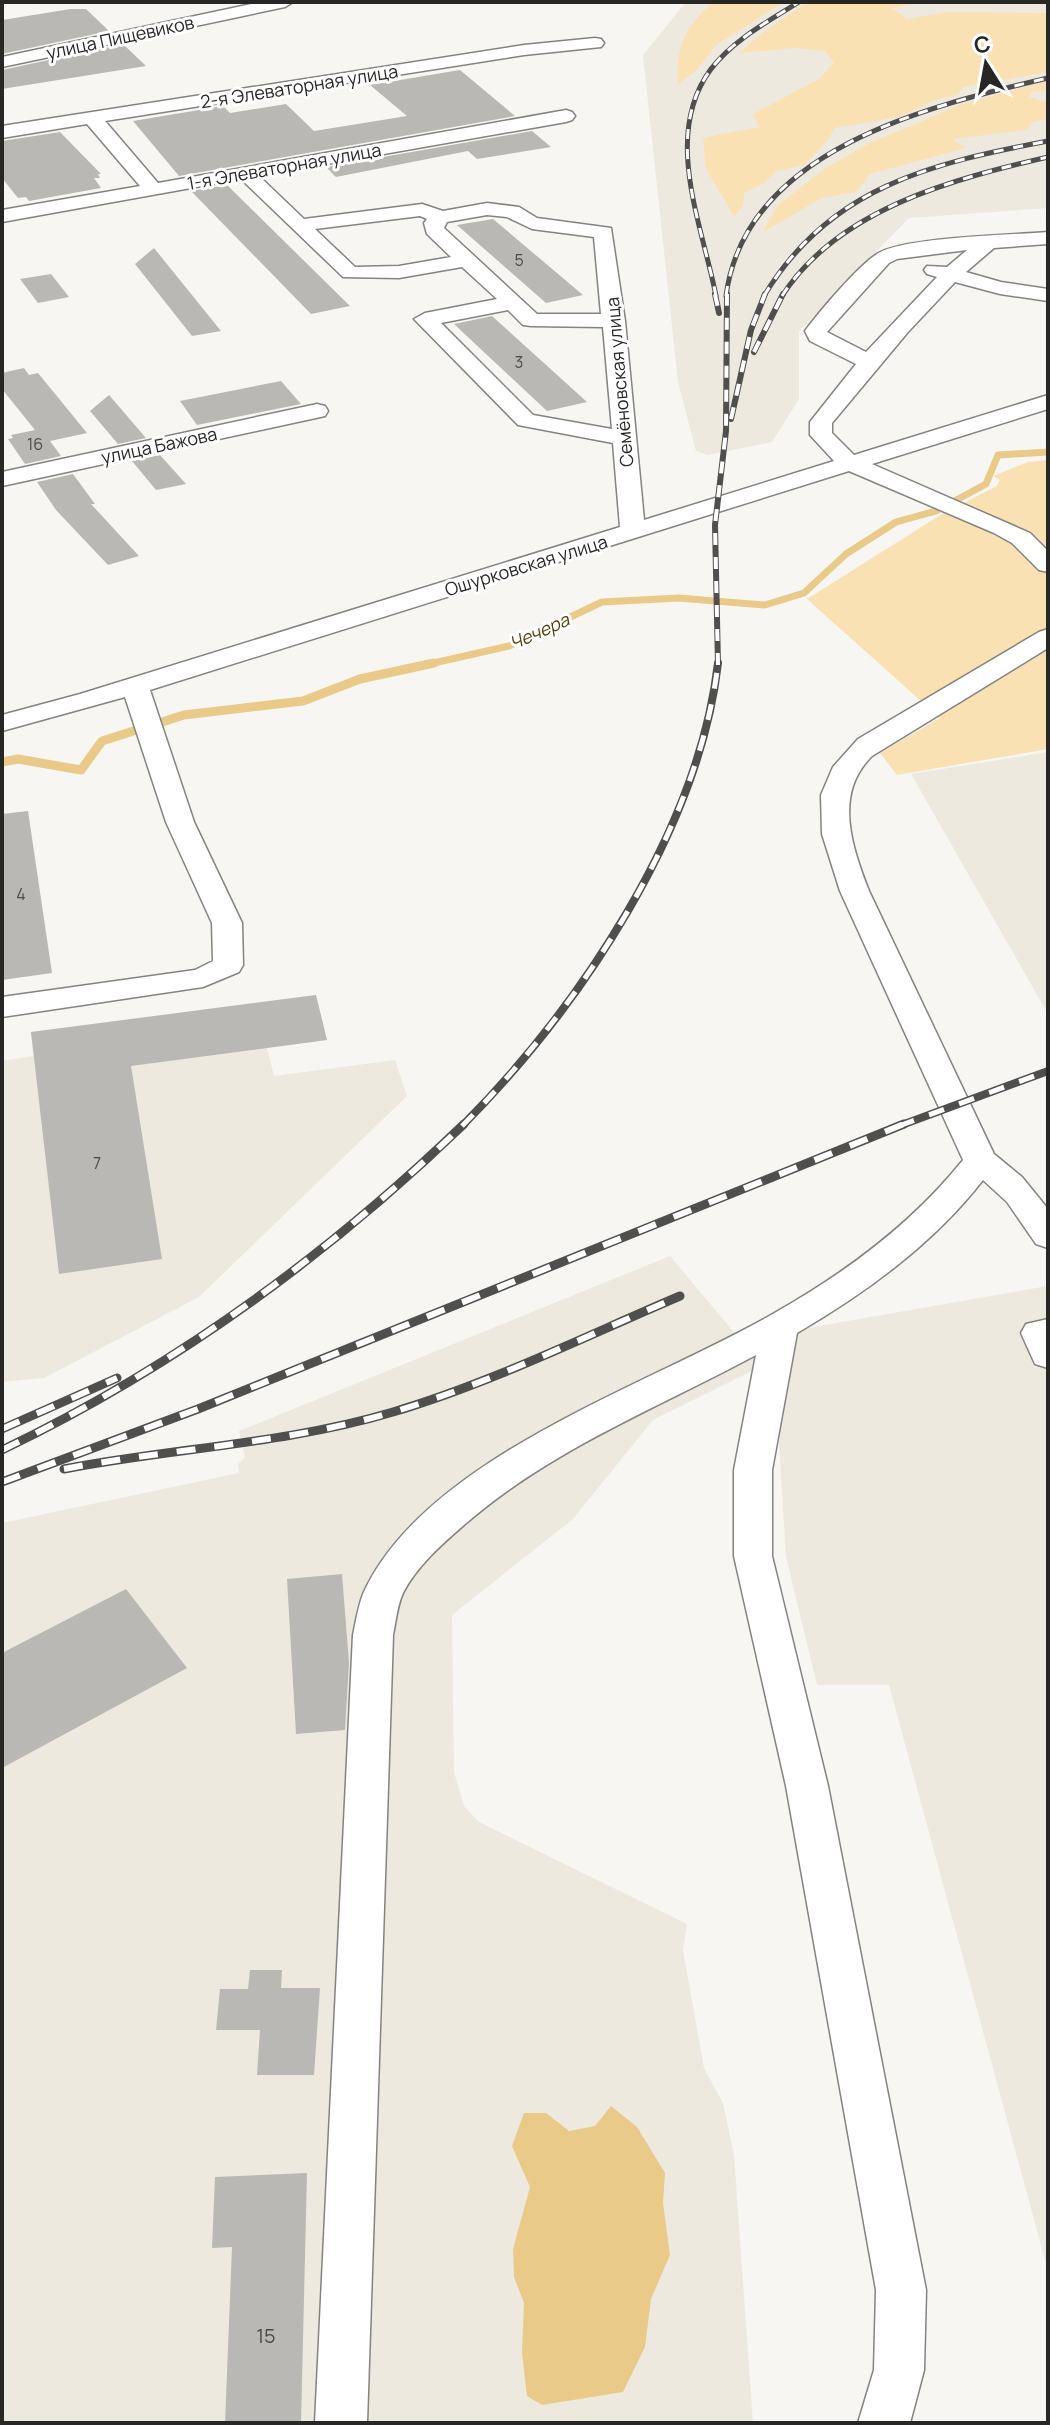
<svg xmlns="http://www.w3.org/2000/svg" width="1050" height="2425" font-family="Manrope,sans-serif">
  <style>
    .built { fill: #eee9df }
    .green { fill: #f9e1b3 }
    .water { fill: #e9ca89 }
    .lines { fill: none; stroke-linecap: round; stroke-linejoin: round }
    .stream-far1 { stroke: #e9ca89; stroke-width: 7 }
    .stream { stroke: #e9ca89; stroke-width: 9 }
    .building { fill: #bab8b5 }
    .minor-casing { stroke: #848380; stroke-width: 3 }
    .minor { fill: #fff; fill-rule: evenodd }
    .rail-far3-casing { stroke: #4f4f4e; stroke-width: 5 }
    .rail-far2-casing { stroke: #4f4f4e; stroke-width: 6 }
    .rail-far1-casing { stroke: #4f4f4e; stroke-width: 8 }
    .rail-casing { stroke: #4f4f4e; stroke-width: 9 }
    .rail-far3 { stroke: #fff; stroke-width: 3; stroke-dasharray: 10; stroke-linecap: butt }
    .rail-far2 { stroke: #fff; stroke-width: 4; stroke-dasharray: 12; stroke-linecap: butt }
    .rail-far1 { stroke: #fff; stroke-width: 5; stroke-dasharray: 16; stroke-linecap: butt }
    .rail { stroke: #fff; stroke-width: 6; stroke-dasharray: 19; stroke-linecap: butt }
    .labels { text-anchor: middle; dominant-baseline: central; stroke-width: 6; stroke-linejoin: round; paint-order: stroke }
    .number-label { font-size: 16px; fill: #4c4b4a }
    .far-street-label { font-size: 18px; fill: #272726; stroke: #fff }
    .far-water-label { font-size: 18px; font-style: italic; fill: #533e09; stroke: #fff }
    .near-number-label { font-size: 20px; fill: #4c4b4a }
  </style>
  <rect width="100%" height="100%" fill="#f7f6f3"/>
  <g class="built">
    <polygon points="686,2 1048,2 1048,208 909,218 799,331 799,399 772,442 708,455 696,451 678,382 643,55"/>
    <polygon points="1048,752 1048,1014 911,774"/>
    <polygon points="316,995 327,1040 267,1048 274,1076 395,1060 407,1096 199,1297 44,1378 2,1382 2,1061 33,1056 31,1032"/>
    <polygon points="670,1256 754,1356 754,1370 653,1420 573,1519 452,1615 454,1772 464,1806 479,1822 687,1924 683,1950 704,2068 723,2103 734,2155 753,2423 2,2423 2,1523 239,1473 238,1464 245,1457 239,1431"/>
    <polygon points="1048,1286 1048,2271 889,1685 817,1685 786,1557 779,1443 796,1330"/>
  </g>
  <g class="green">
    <path d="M713,2H784L715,46L697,70L678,84C676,46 684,28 713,2Z"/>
    <polygon points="924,2 892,8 907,19 949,12 1048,13 1048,72 964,87 957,95 935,100 899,117 834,128 829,139 804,165 776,171 763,184 744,193 743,206 734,216 706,169 703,138 759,127 753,114 819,79 834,62 825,51 795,48 739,53 762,33 808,2"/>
    <polygon points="1048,81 1048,90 1031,92 1029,97 1048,102 1048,119 1033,122 1026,130 952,139 966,148 870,174 856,192 822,198 763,232 777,206 824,169 868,144 962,104"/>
    <polygon points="1048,460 1048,749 897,775 880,753 940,718 807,599 942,514 997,486 1000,480 993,476 1028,462"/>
  </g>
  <polygon class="water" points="611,2106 637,2127 665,2173 663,2203 670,2255 651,2299 645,2347 623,2392 542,2405 527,2396 522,2353 524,2303 514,2277 513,2249 530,2187 512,2146 524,2113 546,2113 569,2131 595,2126"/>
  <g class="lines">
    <polyline class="stream-far1" points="425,665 509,646 602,602 679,598 765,605 804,593 846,554 896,522 936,511 986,484 998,455 1048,452"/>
    <polyline class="stream" points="2,762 18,759 81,770 102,741 184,715 303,701 360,679 434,663"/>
  </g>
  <g class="building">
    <polygon points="71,9 86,9 109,31 2,54 2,20"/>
    <polygon points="123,44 146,66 2,89 2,70"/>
    <polygon points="460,70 515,116 179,176 133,121 223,106 230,113 286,104 314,131 407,116 370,85"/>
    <polygon points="532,131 551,147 477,159 468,151 336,177 326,167"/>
    <polygon points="60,132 101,174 98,174 100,178 94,178 101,188 29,201 26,197 18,198 2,178 2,141"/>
    <polygon points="227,185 350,306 311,314 191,191"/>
    <polygon points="493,219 583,295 546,303 457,225"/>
    <polygon points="154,248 221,331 192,336 135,264"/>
    <polygon points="51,274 69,297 38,303 20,279"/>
    <polygon points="492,316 587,402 547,411 454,324"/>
    <polygon points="24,368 29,375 38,373 87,433 50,441 61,456 25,464 8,439 13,438 11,435 35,430 2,389 2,373"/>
    <polygon points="281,381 301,404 197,425 180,401"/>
    <polygon points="109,395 146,438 118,444 90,411"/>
    <polygon points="160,455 186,484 156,490 132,461"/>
    <polygon points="73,474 95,504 91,504 139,556 108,565 56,510 37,482"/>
    <polygon points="28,811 52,973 2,980 2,814"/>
    <polygon points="316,995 327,1040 131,1066 162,1259 59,1274 31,1032"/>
    <polygon points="342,1574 349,1663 345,1730 296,1734 287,1579"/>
    <polygon points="126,1589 187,1668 2,1768 2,1653"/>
    <polygon points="250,1970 282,1970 281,1988 320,1988 314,2075 257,2075 260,2030 216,2030 220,1989 248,1989"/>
    <polygon points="307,2173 301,2423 225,2423 232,2247 212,2248 215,2177"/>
  </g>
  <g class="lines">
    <defs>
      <g id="minor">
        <polygon points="261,2 293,2 285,7 2,67 2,57"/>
        <path d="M595,38L601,39L604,43L601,47L524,55L105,121L158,183L566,110L572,112L575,116L572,120L566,122L259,176L304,219L422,204L443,211L487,203L519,207L537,218L611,228L625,321L644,520L834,461L810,435V422L856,364L810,341L805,331C818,313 859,265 877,254C902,237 1013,235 1048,232V244L994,248L966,272L1001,282L1048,289V301L1000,294L955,282L908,332L832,423V433L854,455L1048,395V409L872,464L1030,533L1048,551V572L1039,570L1012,543L994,533L849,471L150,690L194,822L242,923L243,965L239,972L203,987L2,1017V997L195,970L213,961L212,923L166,822L125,697L2,731V715L80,694L620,527L613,443L518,425L414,319L425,313L497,299L462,267L399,278L343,277L241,179L2,222V210L140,186L87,124L2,138V126L524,45ZM487,215L507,217L532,229L594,237L601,314H537L444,228L447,222ZM420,216L427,219L424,223L427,234L451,257L399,266L355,267L315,229ZM967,250L947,267L927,266L924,270L927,274L937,277L866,352L827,332L889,263L897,259ZM508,310L523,325L531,326L603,327L612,429L533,415L441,323Z"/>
        <polygon points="317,404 325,406 328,411 325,416 2,486 2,472"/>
        <path d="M1048,629V648L872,756C833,794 852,847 869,891L994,1154L1022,1177L1048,1209V1248L1036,1244L1007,1202L983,1180C933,1244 867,1292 797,1333L772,1470V1556L828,1786L926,2290L924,2370L910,2423H858L874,2370L876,2290L786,1786L734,1556V1470L756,1355C656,1409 551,1449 464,1525C442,1544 417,1566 403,1593C397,1606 396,1621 393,1635L367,2423H315L353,1635C356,1621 358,1607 363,1594C424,1458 649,1385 771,1315C844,1274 911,1225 963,1160L840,891L822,834L821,795L833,767L858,739L1039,632Z"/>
        <polygon points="1048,1319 1048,1368 1035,1364 1021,1333 1026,1324"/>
      </g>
    </defs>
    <use href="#minor" class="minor-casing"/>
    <use href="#minor" class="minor"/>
    <defs>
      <g id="rail-far3">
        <path d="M716,296C702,224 662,135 711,69C733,40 769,21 799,2"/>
        <path d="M726,296C745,150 928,106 1048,78"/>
        <path d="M764,296C829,187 932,163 1048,141"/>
        <path d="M782,296C838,209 953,179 1048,157"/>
      </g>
      <g id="rail-far2">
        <polyline points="715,294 719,313"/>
        <polyline points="754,352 783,294"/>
        <polyline points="731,419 751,330 765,294"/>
        <polyline points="718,665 715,525 726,431 727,294"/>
      </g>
      <g id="rail-far1">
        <path d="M462,1126C579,1008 699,830 718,663"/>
        <polyline points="899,1126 1048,1071"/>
      </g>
      <g id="rail">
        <polyline points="2,1429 117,1378"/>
        <path d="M2,1450C173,1368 328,1255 464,1124"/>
        <path d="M64,1469C173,1448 286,1444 393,1412C491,1383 586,1336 680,1296"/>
        <polyline points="2,1482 198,1409 904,1124"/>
      </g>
    </defs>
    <use href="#rail-far3" class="rail-far3-casing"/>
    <use href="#rail-far2" class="rail-far2-casing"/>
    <use href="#rail-far1" class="rail-far1-casing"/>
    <use href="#rail" class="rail-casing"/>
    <use href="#rail-far3" class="rail-far3"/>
    <use href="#rail-far2" class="rail-far2"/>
    <use href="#rail-far1" class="rail-far1"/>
    <use href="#rail" class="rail"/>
  </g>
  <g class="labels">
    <g class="number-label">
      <text x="519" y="260">5</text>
      <text x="519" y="362">3</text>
      <text x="35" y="444">16</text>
      <text x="21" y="894">4</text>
      <text x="97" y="1163">7</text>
    </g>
    <g class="far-street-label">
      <text transform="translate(120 37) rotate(-12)">улица Пищевиков</text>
      <text transform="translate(299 86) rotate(-9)">2-я Элеваторная улица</text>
      <text transform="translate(284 166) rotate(-10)">1-я Элеваторная улица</text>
      <text transform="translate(619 382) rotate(-95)">Семёновская улица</text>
      <text transform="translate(159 445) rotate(-12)">улица Бажова</text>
      <text transform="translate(526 565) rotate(-17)">Ошурковская улица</text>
    </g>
    <g class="far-water-label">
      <text transform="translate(539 631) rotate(-24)">Чечера</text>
    </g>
    <g class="near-number-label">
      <text x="266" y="2335">15</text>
    </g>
  </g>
  <rect width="1050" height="2425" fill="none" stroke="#272726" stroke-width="8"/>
  <g transform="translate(986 64) rotate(349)" stroke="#ffffff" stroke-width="6" paint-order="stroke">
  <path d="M0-6L14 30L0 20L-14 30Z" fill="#272726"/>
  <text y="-12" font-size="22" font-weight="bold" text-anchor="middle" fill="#272726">С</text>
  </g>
</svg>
